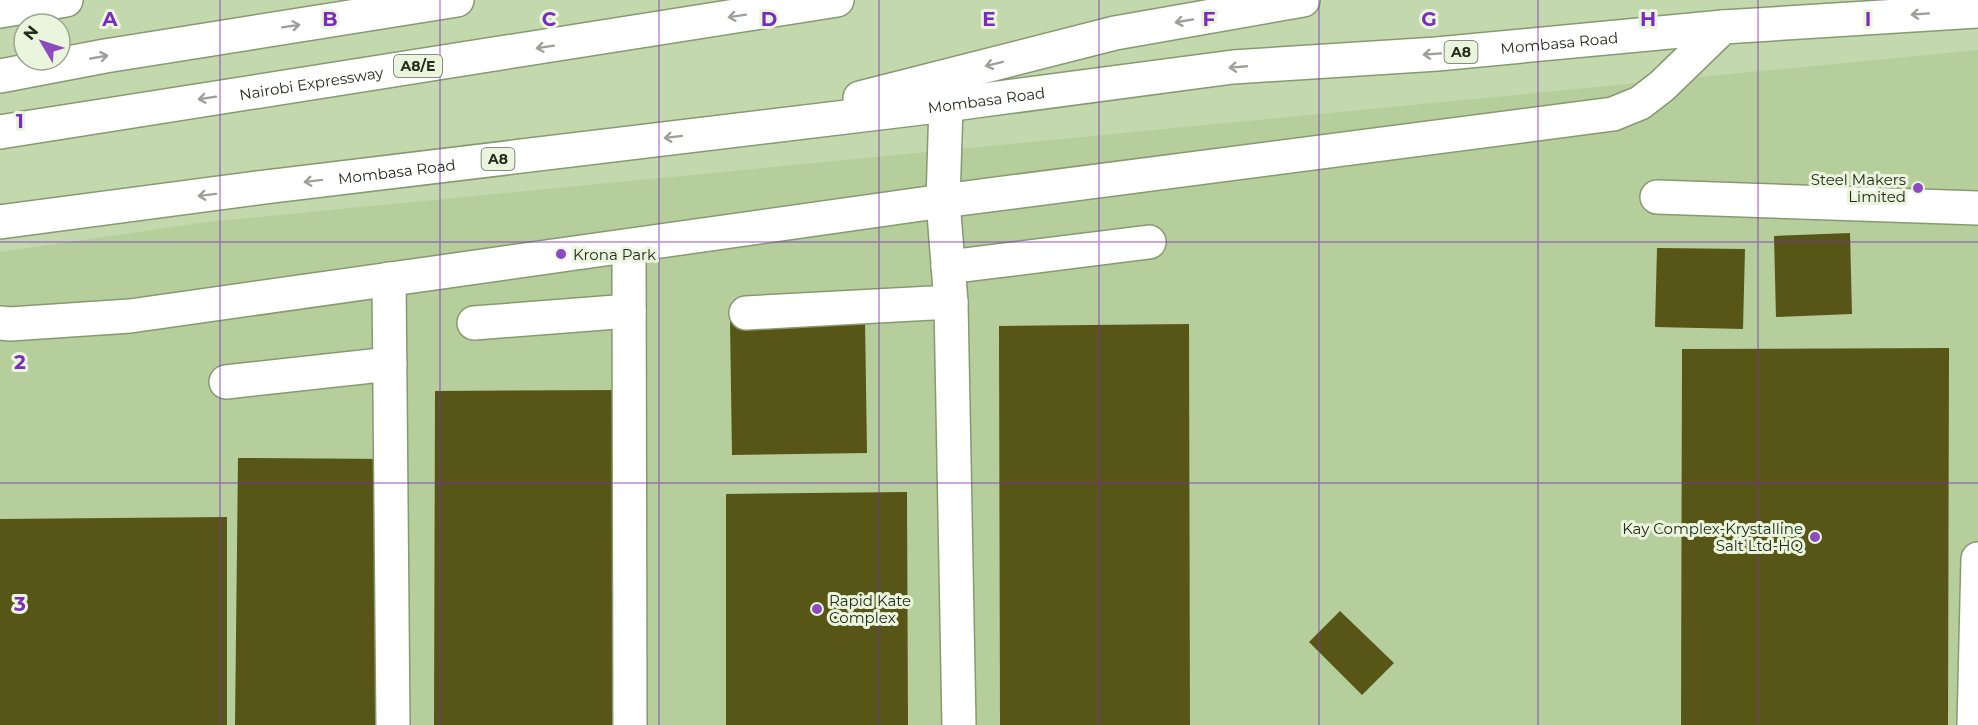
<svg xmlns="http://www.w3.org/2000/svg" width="1978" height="725" font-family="Montserrat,sans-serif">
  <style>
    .built { fill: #b6ce9b }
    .building { fill: #575617 }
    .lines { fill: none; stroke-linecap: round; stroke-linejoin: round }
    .minor-casing { stroke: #869a70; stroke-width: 36 }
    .highway-casing { stroke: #869a70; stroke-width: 36 }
    .minor { stroke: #fff; stroke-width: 33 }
    .highway { stroke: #fff; stroke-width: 33 }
    .oneway { stroke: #9ca098 }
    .grid { fill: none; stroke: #7b2cbf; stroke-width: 1.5; stroke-opacity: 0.55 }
    .poi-dot { fill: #8d4abe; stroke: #eaf5de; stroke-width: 2 }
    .labels { text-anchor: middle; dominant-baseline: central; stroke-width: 6; stroke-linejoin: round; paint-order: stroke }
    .shield { fill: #eaf5de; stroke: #5f6856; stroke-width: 1.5 }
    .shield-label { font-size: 14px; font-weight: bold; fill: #242c1b }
    .street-label { font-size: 15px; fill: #242c1b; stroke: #eaf5de }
    .poi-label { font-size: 15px; fill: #242c1b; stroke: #eaf5de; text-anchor: end }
    .grid-label { font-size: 20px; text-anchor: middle; font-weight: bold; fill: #7b2cbf; stroke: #eaf5de; stroke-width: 6; stroke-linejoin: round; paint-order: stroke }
  </style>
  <rect width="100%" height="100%" fill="#c3d8ac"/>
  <polygon class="built" points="1978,50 1978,725 0,725 0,252 207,222"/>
  <g class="building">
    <polygon points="1850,233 1852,314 1776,317 1774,236"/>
    <polygon points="1657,248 1745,249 1743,329 1655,327"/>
    <polygon points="865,319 867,453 732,455 730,322"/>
    <polygon points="1189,324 1190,725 1000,725 999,326"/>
    <polygon points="1949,348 1948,725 1681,725 1682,349"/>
    <polygon points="625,390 625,725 434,725 435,391"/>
    <polygon points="238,458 387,459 384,725 235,725"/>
    <polygon points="907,492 908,725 726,725 726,494"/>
    <polygon points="227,517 227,725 0,725 0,519"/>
    <polygon points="1340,611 1394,663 1362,695 1309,642"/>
  </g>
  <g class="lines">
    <defs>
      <g id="minor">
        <polyline points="946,105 943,201 951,302 959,725"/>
        <polyline points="1657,197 1978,208"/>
        <polyline points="629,246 630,725"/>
        <polyline points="948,267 1149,242"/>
        <polyline points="389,279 393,725"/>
        <polyline points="746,313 951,302"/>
        <polyline points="0,323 10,324 130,316 943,201 1613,114 1640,103 1662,86 1723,27"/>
        <polyline points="474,323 629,311"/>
        <polyline points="226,382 390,364"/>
        <polyline points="1974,725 1978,559"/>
      </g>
      <g id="highway">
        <polyline points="0,11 66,0"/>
        <polyline points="0,76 105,56 457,0"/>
        <polyline points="860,98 1115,33 1303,0"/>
        <path id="s1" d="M0,132L837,0"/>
        <path id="s2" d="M0,222L265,187L946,105L1233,67L1437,54L1723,27L1978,11"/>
      </g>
    </defs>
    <use href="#minor" class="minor-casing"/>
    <use href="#highway" class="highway-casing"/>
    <use href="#minor" class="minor"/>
    <use href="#highway" class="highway"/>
  </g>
  <defs><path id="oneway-shaft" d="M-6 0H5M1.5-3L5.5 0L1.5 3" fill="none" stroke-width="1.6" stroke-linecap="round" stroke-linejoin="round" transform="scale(1.5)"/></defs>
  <g class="oneway">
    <use href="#oneway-shaft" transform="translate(1920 14) rotate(176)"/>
    <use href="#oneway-shaft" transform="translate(737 16) rotate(171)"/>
    <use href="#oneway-shaft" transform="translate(1184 21) rotate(170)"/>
    <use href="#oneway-shaft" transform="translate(291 26) rotate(-9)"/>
    <use href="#oneway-shaft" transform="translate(545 47) rotate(171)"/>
    <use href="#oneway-shaft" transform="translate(1432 54) rotate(176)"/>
    <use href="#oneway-shaft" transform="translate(99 57) rotate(-10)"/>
    <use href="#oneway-shaft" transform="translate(994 64) rotate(166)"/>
    <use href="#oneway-shaft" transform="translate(1238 67) rotate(175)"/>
    <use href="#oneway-shaft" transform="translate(207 98) rotate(171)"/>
    <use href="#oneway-shaft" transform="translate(673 137) rotate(173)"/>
    <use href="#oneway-shaft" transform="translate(313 181) rotate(173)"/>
    <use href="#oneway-shaft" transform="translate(207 195) rotate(173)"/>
  </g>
  <path class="grid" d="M220,0V725M440,0V725M659,0V725M879,0V725M1099,0V725M1319,0V725M1538,0V725M1758,0V725M0,242H1978M0,483H1978"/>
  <g class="poi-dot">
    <circle cx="1918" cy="188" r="6"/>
    <circle cx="561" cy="254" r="6"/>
    <circle cx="1815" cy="537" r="6"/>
    <circle cx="817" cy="609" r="6"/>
  </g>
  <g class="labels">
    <g class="shield">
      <rect x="1444.5" y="41" width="33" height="22" rx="4.5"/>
      <rect x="394" y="55" width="48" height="22" rx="4.5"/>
      <rect x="481.5" y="148" width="33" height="22" rx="4.5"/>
    </g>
    <g class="shield-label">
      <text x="1461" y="52">A8</text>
      <text x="418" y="66">A8/E</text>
      <text x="498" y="159">A8</text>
    </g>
    <g class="street-label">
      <text stroke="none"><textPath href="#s2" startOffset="1570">Mombasa Road</textPath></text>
      <text stroke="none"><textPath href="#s1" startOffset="315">Nairobi Expressway</textPath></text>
      <text stroke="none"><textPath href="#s2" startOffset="994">Mombasa Road</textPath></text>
      <text stroke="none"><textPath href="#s2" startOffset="400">Mombasa Road</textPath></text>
    </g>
    <g class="poi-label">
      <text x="1906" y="179">Steel Makers<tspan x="1906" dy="17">Limited</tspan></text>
      <text x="573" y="254" text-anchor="start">Krona Park</text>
      <text x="1803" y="528">Kay Complex-Krystalline<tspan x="1803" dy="17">Salt Ltd-HQ</tspan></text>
      <text x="829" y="600" text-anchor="start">Rapid Kate<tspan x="829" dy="17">Complex</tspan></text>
    </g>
  </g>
  <g class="grid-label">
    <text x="110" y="26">A</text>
    <text x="330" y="26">B</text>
    <text x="549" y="26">C</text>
    <text x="769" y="26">D</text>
    <text x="989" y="26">E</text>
    <text x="1209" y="26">F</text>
    <text x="1429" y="26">G</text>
    <text x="1648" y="26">H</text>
    <text x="1868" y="26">I</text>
    <text x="20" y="128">1</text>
    <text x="20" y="369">2</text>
    <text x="20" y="611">3</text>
  </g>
  <g transform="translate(42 42) rotate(309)"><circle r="28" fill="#eaf5de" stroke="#9ba590" stroke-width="1.5"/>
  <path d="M0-4.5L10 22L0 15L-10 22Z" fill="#8d4abe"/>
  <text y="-9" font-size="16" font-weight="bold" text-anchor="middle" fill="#242c1b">N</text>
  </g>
</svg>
